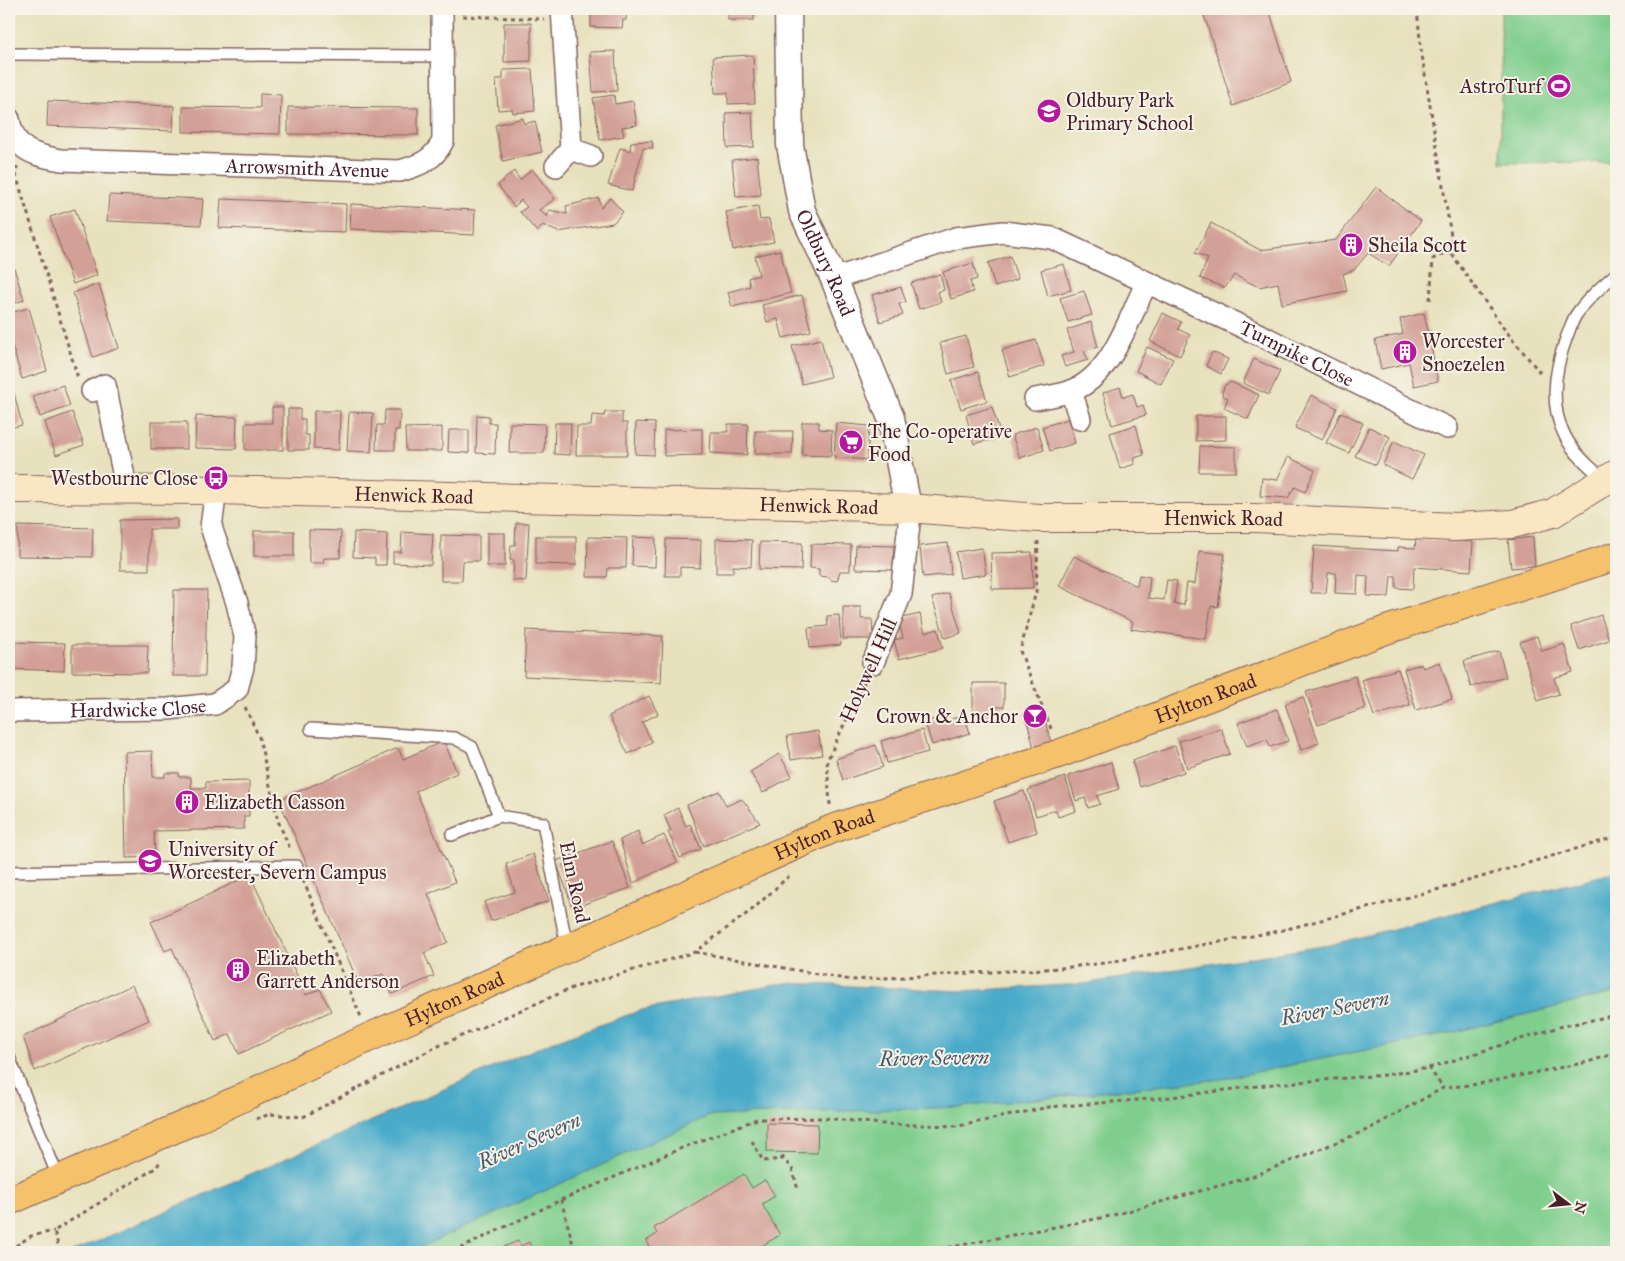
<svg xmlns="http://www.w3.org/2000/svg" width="1625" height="1261" font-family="'IM FELL Great Primer',serif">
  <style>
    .green { fill: #7fce8d; stroke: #64765c }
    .water { fill: #4aabc9; stroke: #4a657a }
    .building { fill: #d3a097 }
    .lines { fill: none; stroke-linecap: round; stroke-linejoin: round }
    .service-casing { stroke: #81635e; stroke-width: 14 }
    .minor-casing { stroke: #81635e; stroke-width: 24 }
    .tertiary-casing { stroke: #81635e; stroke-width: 29 }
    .secondary-casing { stroke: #81635e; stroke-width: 30 }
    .primary-casing { stroke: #81635e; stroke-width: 30 }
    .path { stroke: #81635e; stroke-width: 3; stroke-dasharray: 4 4; stroke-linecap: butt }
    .service { stroke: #fff; stroke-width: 11 }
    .minor { stroke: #fff; stroke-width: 21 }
    .tertiary { stroke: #fff; stroke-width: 26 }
    .secondary { stroke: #fbe6c4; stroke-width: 28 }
    .primary { stroke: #f5c16b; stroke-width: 28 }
    .labels { text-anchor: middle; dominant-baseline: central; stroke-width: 4; stroke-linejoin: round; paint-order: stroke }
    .poi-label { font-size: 20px; fill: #4a1f2b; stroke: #f7f3e8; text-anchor: start }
    .street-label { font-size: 20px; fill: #4a1f2b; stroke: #f7f3e8 }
    .water-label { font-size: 21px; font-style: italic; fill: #4a576a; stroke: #f7f3e8 }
  </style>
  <rect width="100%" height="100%" fill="#f7f3e8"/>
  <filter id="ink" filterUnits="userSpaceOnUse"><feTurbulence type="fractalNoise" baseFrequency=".02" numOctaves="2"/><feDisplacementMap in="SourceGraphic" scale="10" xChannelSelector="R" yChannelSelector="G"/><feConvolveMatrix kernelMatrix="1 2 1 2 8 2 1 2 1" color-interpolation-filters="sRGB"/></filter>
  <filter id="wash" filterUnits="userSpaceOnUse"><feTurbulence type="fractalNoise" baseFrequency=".0096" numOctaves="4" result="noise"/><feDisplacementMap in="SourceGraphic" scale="20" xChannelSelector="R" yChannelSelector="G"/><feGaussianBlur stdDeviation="1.12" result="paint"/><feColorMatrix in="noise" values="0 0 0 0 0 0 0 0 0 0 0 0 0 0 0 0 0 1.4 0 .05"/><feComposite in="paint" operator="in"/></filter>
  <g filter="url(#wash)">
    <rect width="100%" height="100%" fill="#e8e1bd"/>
    <g class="green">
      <polygon points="1501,9 1616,9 1616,162 1501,163"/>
      <polygon points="1616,992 1616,1252 410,1252 709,1116 960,1107 1221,1079 1446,1034"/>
    </g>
    <polygon class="water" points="1616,872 1616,992 1446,1034 1221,1079 960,1107 709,1116 410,1252 73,1252 549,1043 642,1010 786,983 961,991 1083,984 1329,945"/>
    <g id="blocks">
      <g class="building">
        <polygon points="591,9 626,9 626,20 623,20 622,28 591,27"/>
        <polygon points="728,9 753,9 754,20 728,20"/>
        <polygon points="1202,9 1269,9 1291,82 1233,106"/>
        <polygon points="504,23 531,23 531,61 504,62"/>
        <polygon points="615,51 617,91 593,92 590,52"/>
        <polygon points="753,55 755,103 728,104 728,93 715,93 713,57"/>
        <polygon points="532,69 535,111 513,113 512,109 498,110 496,79 503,79 503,70"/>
        <polygon points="260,94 281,95 280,134 183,132 183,107 260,108"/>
        <polygon points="614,95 615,104 633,101 637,125 622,127 624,136 600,140 593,98"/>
        <polygon points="48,101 174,106 173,131 47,126"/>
        <polygon points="288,107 418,108 418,135 288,134"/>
        <polygon points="752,112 754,147 727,148 726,113"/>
        <polygon points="523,118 524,124 535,121 542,152 503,161 495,125"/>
        <polygon points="652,141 653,148 643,148 632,191 608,185 620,148 630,151 631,142"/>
        <polygon points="757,157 761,195 736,197 732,160"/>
        <polygon points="532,169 555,199 539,210 547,217 549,210 567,214 566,206 599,198 601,208 610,198 623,212 613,223 558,232 543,225 537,232 520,212 527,207 521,200 514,207 498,185 514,171 520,180"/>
        <polygon points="1376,187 1421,221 1389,266 1368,253 1354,270 1343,274 1347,291 1282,304 1278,283 1259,287 1234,275 1225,288 1200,278 1208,258 1195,253 1211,223 1260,250 1336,240"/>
        <polygon points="109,195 203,199 201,225 107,221"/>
        <polygon points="221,199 346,204 345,232 219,228"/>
        <polygon points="351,204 475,210 474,235 350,229"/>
        <polygon points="758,206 760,220 769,219 774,242 733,250 726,212"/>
        <polygon points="75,209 97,275 73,284 50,217"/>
        <polygon points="780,250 791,293 732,307 728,292 750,286 748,278 759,275 755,256"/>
        <polygon points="9,252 24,300 9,305"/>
        <polygon points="1010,256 1018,279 995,287 988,263"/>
        <polygon points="973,263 977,279 970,281 973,292 951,299 943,272"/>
        <polygon points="1064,264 1071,290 1048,296 1041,270"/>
        <polygon points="940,274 944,290 938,292 941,302 919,309 911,283"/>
        <polygon points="99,284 119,348 93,357 73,293"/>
        <polygon points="901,287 906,302 899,304 903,315 880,322 872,295"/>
        <polygon points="1084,291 1092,315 1068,322 1060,298"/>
        <polygon points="802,295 811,331 783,338 778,319 767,322 762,305"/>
        <polygon points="29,308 47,371 22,379 9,335 9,313"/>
        <polygon points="1163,313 1181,322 1178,329 1190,335 1180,356 1150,341"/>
        <polygon points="1424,313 1438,381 1414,386 1409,363 1381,369 1375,340 1403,334 1400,319"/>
        <polygon points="1091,322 1098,347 1084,351 1088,360 1065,367 1061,356 1074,352 1067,330"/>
        <polygon points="966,336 974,367 948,374 940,343"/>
        <polygon points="821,339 830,377 802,384 792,346"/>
        <polygon points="1036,340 1044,366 1010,377 1002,350"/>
        <polygon points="1147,347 1173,359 1161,384 1136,371"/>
        <polygon points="1212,352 1228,359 1221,374 1206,366"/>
        <polygon points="1254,359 1280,371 1269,395 1243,383"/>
        <polygon points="978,372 987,401 961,409 951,380"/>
        <polygon points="1231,382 1259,395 1248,419 1224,408 1228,398 1223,396 1222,392 1225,385"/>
        <polygon points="63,385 70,406 40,417 33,396"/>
        <polygon points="1120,387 1123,397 1133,394 1137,407 1143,405 1146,415 1112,425 1103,393"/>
        <polygon points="13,389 22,425 9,428 9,390"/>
        <polygon points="1311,395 1337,408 1322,440 1295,428"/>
        <polygon points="272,407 283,407 283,450 245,450 245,423 272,423"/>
        <polygon points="992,407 1001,436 974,444 966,415"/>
        <polygon points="288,409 300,409 300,419 305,419 305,435 309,435 309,450 288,450"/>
        <polygon points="385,410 400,410 399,430 395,430 395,450 376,450 377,425 384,425"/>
        <polygon points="314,411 340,411 339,450 314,449"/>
        <polygon points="72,412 84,445 56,455 45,422"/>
        <polygon points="349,412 373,413 371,452 347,451"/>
        <polygon points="605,412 622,412 622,423 627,423 627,455 576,455 577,426 591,426 592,415 604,416"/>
        <polygon points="1341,412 1363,423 1349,453 1326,443"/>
        <polygon points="477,415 489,416 489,423 496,423 495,454 476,453"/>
        <polygon points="196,416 237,417 236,449 195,448"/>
        <polygon points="1196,416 1226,416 1226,440 1196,441"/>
        <polygon points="1068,419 1075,443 1050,451 1042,427"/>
        <rect x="151" y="422" width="36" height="27"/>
        <polygon points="636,422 655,423 654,455 635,454"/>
        <polygon points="802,422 819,422 819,429 832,430 831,456 802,455"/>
        <polygon points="510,423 545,424 544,453 509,453"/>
        <polygon points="555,423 571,423 570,455 554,454"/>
        <polygon points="836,423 869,426 867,460 834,457"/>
        <polygon points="728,424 748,424 747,455 710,453 711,432 728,432"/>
        <polygon points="1136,425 1144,455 1134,458 1135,464 1120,469 1110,433"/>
        <polygon points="442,427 442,451 406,451 405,428"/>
        <polygon points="1037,427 1044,450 1020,458 1012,435"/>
        <polygon points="1369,427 1390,437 1376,465 1355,456"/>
        <polygon points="702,429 702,455 664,456 664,430"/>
        <polygon points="449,430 469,430 469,453 448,452"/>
        <polygon points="755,431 793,431 792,454 755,454"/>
        <polygon points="1394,441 1424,455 1412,479 1383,465"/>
        <polygon points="1200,446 1236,447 1236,472 1199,472"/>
        <polygon points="1288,457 1315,470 1305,492 1295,487 1288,498 1260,496 1262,478 1277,480"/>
        <polygon points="177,519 177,529 149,529 149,570 120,570 120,520"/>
        <polygon points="516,523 529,523 526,581 513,580 514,560 510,560 511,545 515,545"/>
        <polygon points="18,526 93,528 92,557 17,556"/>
        <polygon points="309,530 341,531 340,558 324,558 323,563 309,563"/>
        <rect x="254" y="531" width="40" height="25"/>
        <polygon points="354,532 387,534 386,565 375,565 375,558 353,557"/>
        <polygon points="402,532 433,534 431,565 393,563 393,552 401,552"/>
        <rect x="487" y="533" width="18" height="33"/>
        <polygon points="441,535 479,536 479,561 463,561 462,581 441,581"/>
        <polygon points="536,536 576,536 576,565 536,564"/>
        <polygon points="588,537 627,538 626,568 608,568 607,577 587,577"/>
        <polygon points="633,537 656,538 655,567 632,566"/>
        <polygon points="1533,537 1535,566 1511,568 1508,540"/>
        <polygon points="666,539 701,540 700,568 680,567 680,576 665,576"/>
        <polygon points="716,539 752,540 751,567 733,566 733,573 716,573"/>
        <polygon points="1416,539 1473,542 1471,571 1414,567 1413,589 1396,588 1396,576 1391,576 1389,597 1367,596 1368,576 1358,575 1357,594 1335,593 1336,573 1328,573 1326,593 1311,593 1314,546 1398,551 1398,547 1415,548"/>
        <polygon points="760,542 802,543 801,570 759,569"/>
        <polygon points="948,543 951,574 923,577 920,546"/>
        <polygon points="811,544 851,545 850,571 840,571 837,581 831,580 829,577 819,576 819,569 810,568"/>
        <polygon points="856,545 894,546 893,570 855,569"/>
        <polygon points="982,548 986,574 960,578 956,552"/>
        <polygon points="1199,551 1225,554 1218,607 1211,606 1206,639 1131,629 1133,622 1059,586 1074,556 1137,586 1139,575 1150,577 1148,598 1164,600 1167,580 1177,581 1174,604 1184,605 1187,583 1195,584"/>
        <polygon points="1032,552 1033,588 992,589 991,553"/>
        <polygon points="174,590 207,590 205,676 173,676"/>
        <polygon points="949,593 961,633 945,638 932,598"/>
        <polygon points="843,607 861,607 861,619 872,619 873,639 843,639"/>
        <polygon points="920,614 925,633 938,629 943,648 899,659 894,640 903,638 898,619"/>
        <polygon points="839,615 841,645 810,648 808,628 828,626 827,616"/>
        <polygon points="1601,615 1609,640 1579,650 1571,626"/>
        <polygon points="526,630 663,636 661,683 524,676"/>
        <polygon points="1537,636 1542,651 1564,644 1573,672 1554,678 1559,694 1538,701 1520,642"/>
        <polygon points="9,642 65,643 64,671 9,669"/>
        <polygon points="72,645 148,645 147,673 72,672"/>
        <polygon points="1499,651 1506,677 1471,687 1464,661"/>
        <polygon points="1440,662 1452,699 1416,710 1404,669 1421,664 1423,668"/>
        <polygon points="1398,669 1410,705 1374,716 1362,680"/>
        <polygon points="1355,676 1366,708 1318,725 1306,692"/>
        <polygon points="973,683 1004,683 1004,707 993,707 994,718 973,718"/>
        <polygon points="649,696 658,714 642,722 652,742 628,754 609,716"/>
        <polygon points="1303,697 1319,743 1301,750 1285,704"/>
        <polygon points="1042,708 1051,743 1034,748 1025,713"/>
        <polygon points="1277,709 1288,741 1270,747 1267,739 1247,746 1238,723"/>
        <polygon points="964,715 970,733 932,745 925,722 942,717 943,722"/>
        <polygon points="1221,728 1230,754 1187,768 1179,741"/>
        <polygon points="922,730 928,752 887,763 881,741"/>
        <polygon points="818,731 822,755 791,760 787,736"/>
        <polygon points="444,741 457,773 416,791 455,882 428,894 448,942 424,953 434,976 392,994 383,974 359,984 279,800 398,748 403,759"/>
        <polygon points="876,745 883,767 843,780 836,759"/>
        <polygon points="1175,746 1184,772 1140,787 1132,761"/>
        <polygon points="152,751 153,777 165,777 165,773 179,773 179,777 191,777 191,788 206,788 206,782 249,781 249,816 244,816 244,829 154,831 155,857 126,858 124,752"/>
        <polygon points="779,754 792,776 763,793 750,772"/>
        <polygon points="1111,762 1119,789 1097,796 1100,804 1088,808 1085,798 1076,801 1068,776"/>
        <polygon points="1065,777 1076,811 1058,817 1056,810 1036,816 1028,790"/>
        <polygon points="719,791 726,806 742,799 760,823 704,846 687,805"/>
        <polygon points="1024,791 1037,832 1008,842 994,801"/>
        <polygon points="678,808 686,826 690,824 701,849 680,858 668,832 671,831 664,815"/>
        <polygon points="638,831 642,845 664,835 677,862 633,883 620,840"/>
        <polygon points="612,841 630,888 573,908 556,861"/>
        <polygon points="533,854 549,901 491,921 484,902 515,892 506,864"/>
        <polygon points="250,875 306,995 320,989 331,1011 239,1054 230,1034 215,1041 172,948 165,951 151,922"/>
        <polygon points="132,985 149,1020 35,1071 23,1037"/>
        <polygon points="767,1123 818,1124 817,1153 767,1152"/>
        <polygon points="744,1174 752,1188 765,1180 775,1196 762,1204 780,1235 751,1252 670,1252 667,1248 661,1252 652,1252 646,1241 657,1234 654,1228"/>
        <polygon points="518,1241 521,1246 529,1242 533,1252 492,1252"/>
      </g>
    </g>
  </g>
  <g filter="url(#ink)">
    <use href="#blocks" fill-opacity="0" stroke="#81635e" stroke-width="1"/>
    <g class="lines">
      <defs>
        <g id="service">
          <polyline points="9,54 441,56"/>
          <path d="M1606,481C1591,468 1574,454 1565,436C1548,404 1555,368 1567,336C1570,329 1572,321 1576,315C1587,299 1601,287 1616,274"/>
          <polyline points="311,729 454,738 472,747 499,816"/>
          <polyline points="452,835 499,816 543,823 564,932 571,947"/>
          <polyline points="9,872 297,866"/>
          <polyline points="9,1057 59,1179"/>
        </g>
        <g id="minor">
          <polyline points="562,9 571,149"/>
          <path id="s1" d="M9,119C14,151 34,155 61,160L400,171C420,165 434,160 443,141L442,9"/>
          <polyline points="556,166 571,149 591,156"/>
          <path id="s2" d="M834,279L956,238L1003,232L1052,238L1260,335L1447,428"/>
          <polyline points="92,391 105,385 127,491"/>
          <polyline points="1071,391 1080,419"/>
          <path d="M1035,399C1046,397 1059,395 1069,392C1112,377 1128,320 1146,284"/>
          <polyline points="873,663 901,594 909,524 908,508"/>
          <path id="s3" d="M9,711L168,709L215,704L237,689L243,667L245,637L237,603L211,527L216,490"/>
        </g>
        <g id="tertiary">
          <path id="s4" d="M788,9L790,145L802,211L834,279L891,418L908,508"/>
        </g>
        <g id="secondary">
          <path id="s5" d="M9,489L216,490L908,508L1039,518H1255L1456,527L1512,524L1553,513L1616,474"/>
        </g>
        <g id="primary">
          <path id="s6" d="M9,1201L195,1120L370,1037L832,829L1061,753L1386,630L1616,556"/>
        </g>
      </defs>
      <use href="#service" class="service-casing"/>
      <use href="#minor" class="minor-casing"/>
      <use href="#tertiary" class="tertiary-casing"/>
      <use href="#secondary" class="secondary-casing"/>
      <use href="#primary" class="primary-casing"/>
      <g class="path">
        <polyline points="1417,9 1421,49 1452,242 1451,253 1505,330 1542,375"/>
        <polyline points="463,16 544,19"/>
        <polyline points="17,166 16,175 78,378"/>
        <polyline points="1430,300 1433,259 1443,254 1451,253"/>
        <polyline points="1038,541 1036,592 1020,651 1052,731"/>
        <polyline points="245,707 259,737 278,821 291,851"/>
        <polyline points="830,805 827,761 865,680"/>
        <polyline points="303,880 361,1017"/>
        <polyline points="695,952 851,980 1061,968 1104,963 1279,931 1451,886 1616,837"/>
        <polyline points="1429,1068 1559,1027 1616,1015"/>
        <polyline points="256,1119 270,1114 303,1117 434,1048 572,988 695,952 753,909 789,876"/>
        <polyline points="752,1141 763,1161 783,1159 792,1168 798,1190"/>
        <polyline points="783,1159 783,1152"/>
        <polyline points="561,1200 575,1252"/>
        <polyline points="9,1250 31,1236 54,1231"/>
        <polyline points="60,1252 54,1231 157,1167 160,1161"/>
        <polyline points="453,1252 561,1200 682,1148 757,1119 824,1118 882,1124 959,1126 1049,1107 1163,1098 1273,1084 1385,1075 1429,1068 1443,1088"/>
        <polyline points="925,1252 1106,1217 1251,1177 1367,1130 1443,1088 1478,1084 1588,1062 1616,1053"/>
      </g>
      <use href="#service" class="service"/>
      <use href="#minor" class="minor"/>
      <use href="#tertiary" class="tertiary"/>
      <use href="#secondary" class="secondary"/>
      <use href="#primary" class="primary"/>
    </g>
  </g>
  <defs>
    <symbol id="stadium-disc" viewBox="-11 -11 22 22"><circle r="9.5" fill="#b5179e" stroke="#f7f3e8"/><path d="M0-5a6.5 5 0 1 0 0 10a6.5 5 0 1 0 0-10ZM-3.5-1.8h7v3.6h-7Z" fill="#fff"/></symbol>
    <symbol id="school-disc" viewBox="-11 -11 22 22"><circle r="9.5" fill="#b5179e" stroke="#f7f3e8"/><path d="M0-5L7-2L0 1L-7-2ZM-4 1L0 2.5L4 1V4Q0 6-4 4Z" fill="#fff"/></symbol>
    <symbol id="building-disc" viewBox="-11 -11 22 22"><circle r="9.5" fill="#b5179e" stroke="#f7f3e8"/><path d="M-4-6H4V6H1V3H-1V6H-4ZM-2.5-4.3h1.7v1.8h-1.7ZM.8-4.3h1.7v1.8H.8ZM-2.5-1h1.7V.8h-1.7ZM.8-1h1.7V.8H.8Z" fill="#fff"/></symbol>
    <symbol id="supermarket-disc" viewBox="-11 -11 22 22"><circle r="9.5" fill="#b5179e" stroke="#f7f3e8"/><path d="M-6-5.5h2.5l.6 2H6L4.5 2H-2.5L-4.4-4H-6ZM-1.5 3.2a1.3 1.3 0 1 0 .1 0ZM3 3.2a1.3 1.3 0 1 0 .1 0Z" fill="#fff"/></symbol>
    <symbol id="bus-disc" viewBox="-11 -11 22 22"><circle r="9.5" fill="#b5179e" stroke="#f7f3e8"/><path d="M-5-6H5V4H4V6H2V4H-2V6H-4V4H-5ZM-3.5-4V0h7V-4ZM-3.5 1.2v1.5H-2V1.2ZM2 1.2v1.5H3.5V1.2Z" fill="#fff"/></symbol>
    <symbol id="bar-disc" viewBox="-11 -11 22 22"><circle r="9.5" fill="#b5179e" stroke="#f7f3e8"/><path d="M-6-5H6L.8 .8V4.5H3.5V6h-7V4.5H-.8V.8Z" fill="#fff"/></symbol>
    <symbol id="university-disc" viewBox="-11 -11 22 22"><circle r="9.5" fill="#b5179e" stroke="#f7f3e8"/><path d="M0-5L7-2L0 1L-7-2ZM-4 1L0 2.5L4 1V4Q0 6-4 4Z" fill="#fff"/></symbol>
  </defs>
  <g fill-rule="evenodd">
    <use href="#stadium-disc" x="1545" y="72" width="28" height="28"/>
    <use href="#school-disc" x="1035" y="97" width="28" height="28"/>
    <use href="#building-disc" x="1337" y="231" width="28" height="28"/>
    <use href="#building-disc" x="1391" y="338" width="28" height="28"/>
    <use href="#supermarket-disc" x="837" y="428" width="28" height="28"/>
    <use href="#bus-disc" x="202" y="464" width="28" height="28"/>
    <use href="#bar-disc" x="1021" y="702" width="28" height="28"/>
    <use href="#building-disc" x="173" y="788" width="28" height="28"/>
    <use href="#university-disc" x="136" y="847" width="28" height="28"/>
    <use href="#building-disc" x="224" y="956" width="28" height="28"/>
  </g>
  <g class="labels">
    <g class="poi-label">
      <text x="1542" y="86" text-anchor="end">AstroTurf</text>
      <text x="1066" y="100">Oldbury Park<tspan x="1066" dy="23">Primary School</tspan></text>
      <text x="1368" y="245">Sheila Scott</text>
      <text x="1422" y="341">Worcester<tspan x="1422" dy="23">Snoezelen</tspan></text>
      <text x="868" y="431">The Co-operative<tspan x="868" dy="23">Food</tspan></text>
      <text x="198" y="478" text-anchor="end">Westbourne Close</text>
      <text x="1018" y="716" text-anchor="end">Crown &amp; Anchor</text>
      <text x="204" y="802">Elizabeth Casson</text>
      <text x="168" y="849">University of<tspan x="168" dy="23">Worcester, Severn Campus</tspan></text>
      <text x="256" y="958">Elizabeth<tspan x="256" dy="23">Garrett Anderson</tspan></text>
    </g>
    <g class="street-label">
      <text stroke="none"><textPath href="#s1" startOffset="319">Arrowsmith Avenue</textPath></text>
      <text stroke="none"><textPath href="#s4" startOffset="260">Oldbury Road</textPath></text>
      <text stroke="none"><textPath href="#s2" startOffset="496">Turnpike Close</textPath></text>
      <text stroke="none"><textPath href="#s5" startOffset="405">Henwick Road</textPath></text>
      <text stroke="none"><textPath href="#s5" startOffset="810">Henwick Road</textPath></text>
      <text stroke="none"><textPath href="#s5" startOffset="1215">Henwick Road</textPath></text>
      <text transform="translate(868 670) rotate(-66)">Holywell Hill</text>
      <text stroke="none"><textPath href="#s6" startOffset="1299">Hylton Road</textPath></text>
      <text stroke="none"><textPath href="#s3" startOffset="129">Hardwicke Close</textPath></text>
      <text stroke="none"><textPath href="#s6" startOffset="894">Hylton Road</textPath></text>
      <text transform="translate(575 882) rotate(78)">Elm Road</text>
      <text stroke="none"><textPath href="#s6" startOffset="489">Hylton Road</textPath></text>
    </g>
    <g class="water-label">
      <text transform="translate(1335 1008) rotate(-11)">River Severn</text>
      <text transform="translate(934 1058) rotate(-1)">River Severn</text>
      <text transform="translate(529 1141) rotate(-24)">River Severn</text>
    </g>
  </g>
  <rect width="1625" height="1261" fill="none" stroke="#f7f3e8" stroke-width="30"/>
  <g transform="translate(1568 1204) rotate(106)" stroke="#f7f3e8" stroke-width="4" paint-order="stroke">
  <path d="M0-4L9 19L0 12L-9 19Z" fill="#4a1f2b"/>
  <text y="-8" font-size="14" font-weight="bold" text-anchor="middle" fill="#4a1f2b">N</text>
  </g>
</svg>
